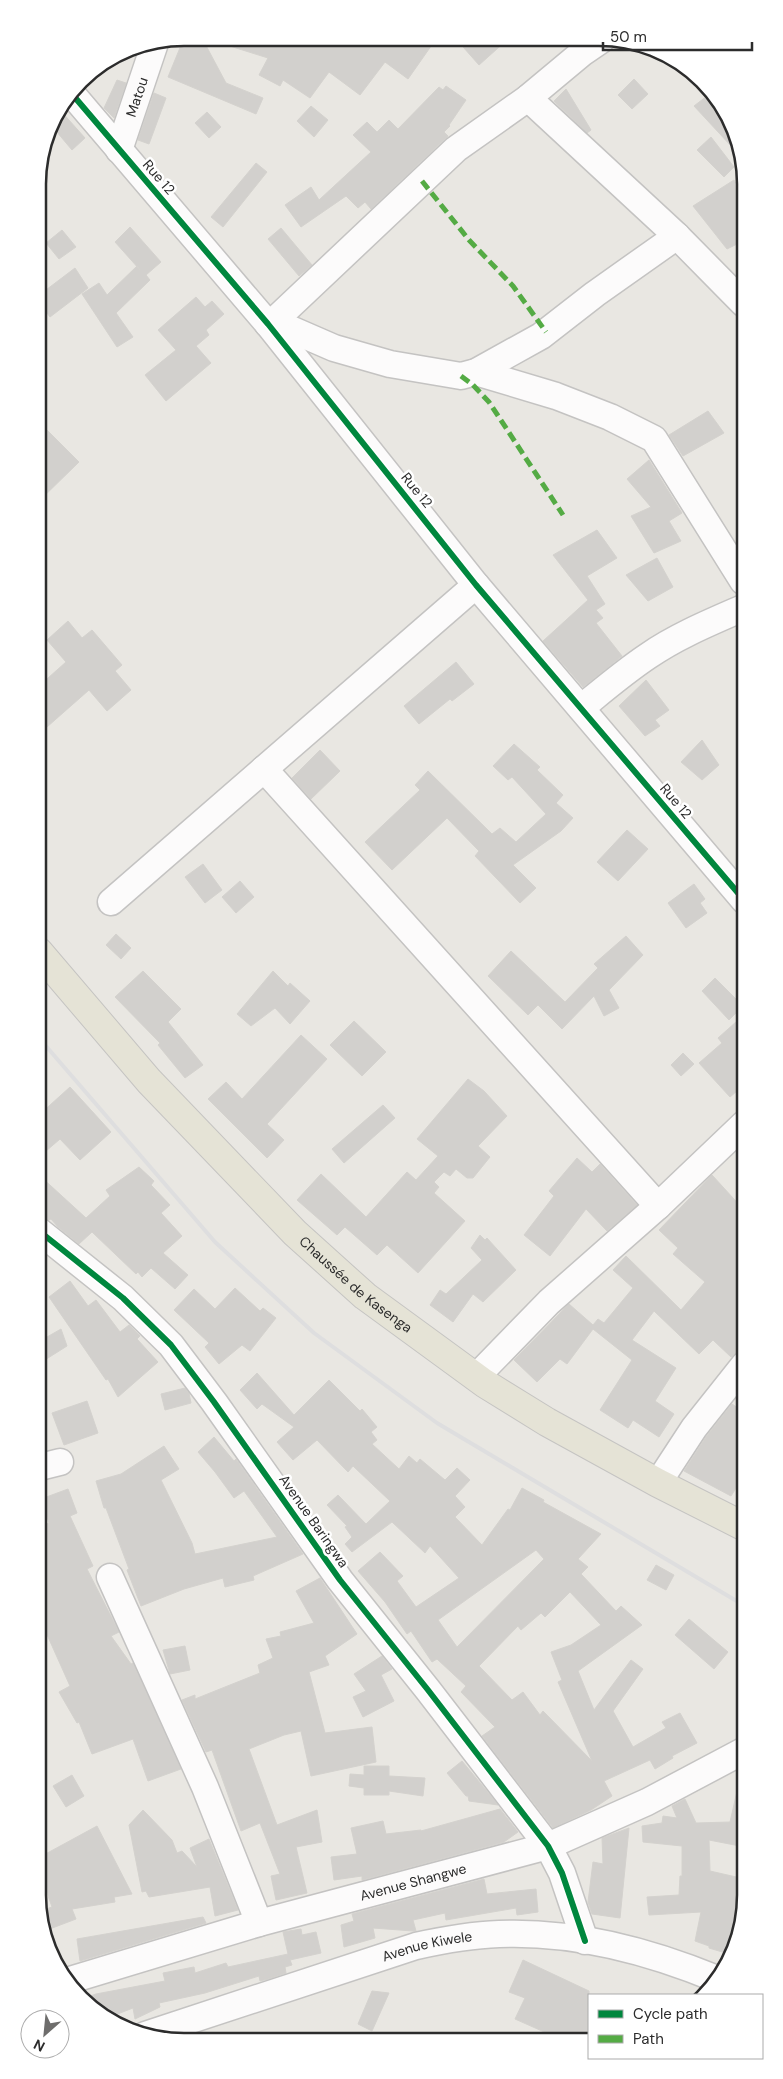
<svg xmlns="http://www.w3.org/2000/svg" width="783" height="2079" font-family="'DM Sans',sans-serif">
  <style>
    .building { fill: #d2d0cd; stroke: #d4d2ce; fill-rule: evenodd }
    .lines { fill: none; stroke-linecap: round; stroke-linejoin: round }
    .minor-casing { stroke: #c4c3c2; stroke-width: 29 }
    .major-casing { stroke: #c5c4c2; stroke-width: 30 }
    .minor { stroke: #fcfbfb; stroke-width: 26 }
    .major { stroke: #e5e3d6; stroke-width: 28 }
    .rail { stroke: #dededf; stroke-width: 4 }
    .quiet { stroke: #54ab44; stroke-width: 5; stroke-dasharray: 10 5; stroke-linecap: butt }
    .cycleway-casing { stroke: #fff; stroke-width: 9 }
    .cycleway { stroke: #00873e; stroke-width: 6 }
    .labels { text-anchor: middle; dominant-baseline: central; stroke-width: 5; stroke-linejoin: round; paint-order: stroke }
    .street-label { font-size: 14px; fill: #2c2c2c; stroke: #fff }
    .rim { fill: none; stroke: #2c2c2c; stroke-width: 2.5 }
  </style>
  <rect width="100%" height="100%" fill="#e9e7e2"/>
  <g class="building">
    <polygon points="184,38 202,38 226,83 263,98 256,114 168,77"/>
    <polygon points="217,38 344,39 353,44 357,39 366,47 371,39 436,39 408,79 385,62 360,95 329,72 310,98 283,80 280,86 259,75 268,58 217,42"/>
    <polygon points="456,39 487,39 507,40 479,65"/>
    <polygon points="634,79 648,94 632,109 618,95"/>
    <polygon points="117,80 126,83 114,118 104,108"/>
    <polygon points="446,86 466,100 449,125 450,126 444,132 448,136 371,209 365,202 358,208 346,196 301,227 285,205 311,187 319,200 371,152 353,135 367,122 377,132 389,120 398,129 439,87 443,90"/>
    <polygon points="566,89 591,130 587,133 554,101"/>
    <polygon points="154,93 166,98 149,144 138,140"/>
    <polygon points="707,96 718,110 736,144 732,147 694,106"/>
    <polygon points="311,106 328,120 314,137 297,121"/>
    <polygon points="60,110 85,138 72,150 51,125 53,120"/>
    <polygon points="207,112 221,127 209,138 195,123"/>
    <polygon points="711,137 734,167 724,177 697,150"/>
    <polygon points="256,163 267,172 223,227 211,217"/>
    <polygon points="734,180 743,197 743,241 727,249 693,206"/>
    <polygon points="130,227 161,262 146,275 150,280 116,313 133,337 117,347 82,294 99,283 107,295 137,266 140,270 115,242"/>
    <polygon points="281,228 312,265 299,276 268,239"/>
    <polygon points="62,230 76,247 59,259 46,243"/>
    <polygon points="75,268 88,288 50,317 38,301 38,296"/>
    <polygon points="196,297 205,307 212,301 224,314 206,330 209,335 196,346 211,363 166,401 145,375 176,350 158,330"/>
    <polygon points="708,411 724,433 683,456 669,435"/>
    <polygon points="38,421 79,462 38,502"/>
    <polygon points="649,460 682,513 669,521 681,541 654,553 631,516 651,507 627,479"/>
    <polygon points="597,530 617,558 587,576 605,604 596,610 603,618 596,623 622,656 583,687 543,641 588,600 553,555"/>
    <polygon points="657,558 673,587 648,601 626,575"/>
    <polygon points="68,621 82,638 92,630 122,665 115,671 131,690 107,711 89,690 39,734 39,686 66,662 47,640"/>
    <polygon points="456,662 474,684 452,701 450,699 419,724 404,706"/>
    <polygon points="646,680 669,710 655,720 660,726 645,736 619,706"/>
    <polygon points="702,740 719,765 702,780 681,762"/>
    <polygon points="514,744 540,767 537,770 563,795 556,803 573,818 561,831 513,865 536,888 520,903 475,856 479,851 447,818 392,870 365,842 420,790 415,785 428,771 492,834 500,828 516,842 546,814 512,777 508,780 493,766"/>
    <polygon points="320,750 340,771 311,799 292,778"/>
    <polygon points="627,830 648,849 618,881 597,862"/>
    <polygon points="203,864 222,890 205,903 185,877"/>
    <polygon points="240,881 254,897 236,913 222,897"/>
    <polygon points="694,884 705,899 700,903 707,913 686,928 668,903"/>
    <polygon points="116,934 131,948 121,959 106,945"/>
    <polygon points="626,936 643,955 609,990 619,1008 604,1016 594,996 562,1029 538,1005 528,1015 488,976 511,951 565,1002 598,968 594,964"/>
    <polygon points="143,971 181,1009 168,1022 203,1065 185,1078 158,1045 160,1043 115,997"/>
    <polygon points="273,971 288,986 290,983 310,1001 290,1024 275,1008 251,1026 237,1014"/>
    <polygon points="715,978 743,1006 729,1020 702,991"/>
    <polygon points="354,1021 386,1052 362,1076 330,1045"/>
    <polygon points="736,1022 744,1031 744,1085 730,1097 699,1063 722,1043 718,1038"/>
    <polygon points="301,1035 327,1059 267,1124 284,1140 267,1158 208,1099 226,1082 242,1099"/>
    <polygon points="683,1053 694,1064 681,1076 671,1065"/>
    <polygon points="468,1079 484,1091 507,1116 478,1146 490,1157 473,1178 467,1178 456,1169 450,1176 444,1172 434,1182 439,1187 434,1193 465,1221 418,1273 387,1245 377,1255 345,1227 337,1235 297,1200 321,1174 366,1217 407,1172 416,1180 438,1156 417,1139"/>
    <polygon points="70,1087 111,1132 80,1160 60,1139 39,1157 39,1115"/>
    <polygon points="383,1105 395,1118 344,1163 332,1149"/>
    <polygon points="577,1158 592,1172 600,1164 637,1205 607,1231 586,1209 550,1256 524,1235 554,1196 549,1191"/>
    <polygon points="139,1167 154,1181 151,1185 170,1205 161,1213 182,1236 163,1253 188,1275 175,1289 151,1268 142,1277 138,1272 136,1274 92,1232 79,1244 58,1227 51,1219 49,1220 39,1214 39,1175 86,1218 110,1196 106,1190"/>
    <polygon points="712,1175 744,1210 744,1281 736,1289 744,1297 744,1350 738,1351 731,1357 713,1340 699,1354 654,1311 632,1340 676,1368 655,1401 674,1414 659,1437 633,1420 628,1428 600,1410 632,1360 593,1329 567,1364 560,1359 537,1382 514,1360 569,1304 593,1325 598,1319 604,1323 633,1288 613,1270 626,1256 681,1310 705,1282 673,1254 678,1248 659,1230"/>
    <polygon points="480,1235 485,1240 487,1238 516,1270 483,1302 473,1294 453,1322 430,1305 440,1290 446,1294 482,1260 471,1248"/>
    <polygon points="70,1281 88,1306 96,1300 120,1332 129,1325 140,1336 137,1339 158,1362 118,1397 108,1379 106,1380 49,1297"/>
    <polygon points="235,1288 260,1311 263,1308 276,1318 250,1351 242,1345 219,1364 205,1347 209,1343 174,1310 194,1289 215,1309"/>
    <polygon points="61,1329 67,1346 40,1363 40,1341"/>
    <path d="M257,1373L294,1415L329,1380L360,1411L362,1409L377,1427L371,1432L377,1440L372,1444L399,1469L409,1456L417,1463L420,1459L445,1480L457,1468L470,1480L455,1496L465,1507L455,1517L482,1545L508,1509L510,1510L522,1488L544,1500L543,1502L601,1534L578,1559L588,1567L581,1574L616,1611L621,1606L642,1625L578,1671L594,1710L631,1660L643,1669L613,1711L633,1747L666,1728L662,1722L680,1713L697,1743L672,1756L673,1758L655,1769L650,1760L604,1781L612,1796L591,1810L553,1828L482,1736L495,1727L461,1692L466,1686L437,1659L432,1662L411,1631L407,1634L385,1602L358,1571L380,1552L403,1576L397,1581L416,1607L459,1578L430,1546L425,1553L392,1522L352,1552L345,1544L352,1537L345,1527L347,1526L327,1505L338,1495L366,1524L390,1501L353,1466L348,1472L317,1440L293,1460L277,1442L294,1427L262,1404L257,1409L240,1390ZM536,1550L544,1559L457,1647L438,1620ZM570,1592L601,1625L571,1645L551,1652L562,1680L558,1682L592,1761L543,1711L540,1715L523,1692L512,1700L479,1666L518,1626L521,1630L541,1613L545,1617Z"/>
    <polygon points="185,1388 189,1393 191,1403 165,1410 161,1394"/>
    <polygon points="87,1401 98,1433 64,1445 52,1413"/>
    <polygon points="732,1404 744,1412 744,1426 736,1436 745,1442 745,1474 731,1496 684,1471 706,1437"/>
    <polygon points="214,1437 234,1461 236,1459 303,1554 253,1576 254,1580 225,1587 223,1578 184,1589 141,1606 127,1570 129,1569 106,1508 104,1508 96,1481 121,1474 164,1446 179,1469 161,1480 192,1543 195,1554 277,1537 244,1491 234,1498 215,1472 198,1452"/>
    <polygon points="68,1489 77,1513 70,1516 93,1566 87,1569 119,1632 111,1636 131,1664 133,1663 181,1769 148,1781 133,1739 92,1754 79,1722 77,1723 59,1692 70,1686 40,1619 40,1526 49,1523 41,1499"/>
    <polygon points="656,1565 674,1575 666,1590 647,1580"/>
    <polygon points="320,1578 357,1634 325,1656 329,1665 309,1672 325,1733 372,1727 376,1762 311,1776 301,1731 284,1735 249,1749 277,1825 317,1810 322,1842 296,1847 307,1893 276,1900 271,1876 280,1874 260,1823 241,1831 212,1750 206,1752 182,1700 195,1695 195,1699 260,1673 258,1665 273,1658 266,1639 281,1636 280,1632 314,1623 296,1591"/>
    <polygon points="689,1619 728,1652 714,1669 675,1635"/>
    <polygon points="185,1646 190,1670 170,1674 163,1650"/>
    <polygon points="382,1656 392,1669 381,1675 394,1701 363,1717 353,1697 366,1691 354,1674"/>
    <polygon points="462,1761 486,1790 498,1805 469,1801 468,1796 466,1796 447,1773"/>
    <polygon points="364,1766 389,1766 389,1776 425,1778 423,1796 389,1791 389,1795 364,1795 364,1788 349,1786 350,1774 364,1775"/>
    <polygon points="72,1775 84,1796 66,1807 53,1786"/>
    <polygon points="738,1787 745,1788 745,1847 709,1840 710,1871 745,1879 745,1904 737,1938 732,1937 729,1954 709,1948 709,1946 695,1941 701,1912 649,1915 647,1897 679,1895 680,1876 682,1876 682,1846 643,1842 642,1826 662,1823 663,1816 677,1818 672,1806 685,1799 696,1823 730,1822"/>
    <polygon points="500,1809 518,1832 504,1842 362,1880 362,1876 334,1880 331,1857 357,1854 351,1828 383,1821 386,1834 421,1830 421,1831"/>
    <polygon points="143,1810 172,1840 177,1853 182,1851 197,1867 190,1848 209,1839 238,1910 215,1916 210,1887 149,1897 146,1891 142,1892 129,1825"/>
    <polygon points="97,1826 132,1894 114,1897 115,1902 72,1909 76,1919 47,1930 40,1911 52,1907 40,1873 40,1857"/>
    <polygon points="629,1828 620,1918 592,1914 588,1902 593,1862 603,1864 602,1838"/>
    <polygon points="484,1879 487,1894 536,1889 538,1912 517,1915 516,1908 446,1920 445,1913 413,1920 416,1931 413,1931 373,1928 375,1938 344,1947 341,1925 354,1921 352,1914"/>
    <polygon points="203,1917 206,1923 80,1961 77,1939"/>
    <polygon points="301,1929 302,1935 316,1932 321,1953 290,1960 292,1965 285,1967 286,1973 268,1979 260,1981 259,1976 205,1993 159,2003 160,2007 135,2019 133,2008 107,2018 82,1999 96,1994 165,1981 163,1973 194,1967 195,1973 226,1963 228,1967 288,1954 283,1932"/>
    <polygon points="523,1960 589,1991 589,2039 560,2039 515,2019 525,1998 509,1992"/>
    <polygon points="372,1991 389,1993 372,2031 358,2024"/>
  </g>
  <g class="lines">
    <defs>
      <g id="minor">
        <polyline points="72,94 268,324 476,585 744,900"/>
        <polyline points="528,98 677,236 743,303"/>
        <path id="s1" d="M119,150L155,43"/>
        <polyline points="275,320 288,328 334,348 390,364 461,376 476,372 541,336 595,294 677,236"/>
        <polyline points="268,324 275,320 456,149 528,98 582,53 601,40"/>
        <polyline points="476,372 556,396 610,417 654,439 743,581"/>
        <path d="M581,708C603,690 624,672 648,656C677,636 711,622 743,608"/>
        <polyline points="264,769 658,1206"/>
        <polyline points="111,902 476,585"/>
        <polyline points="39,1231 123,1298 171,1345 214,1402 340,1580 428,1690 548,1846 562,1873 585,1941"/>
        <polyline points="476,1377 549,1302 658,1206 744,1124"/>
        <polyline points="40,1467 60,1462"/>
        <polyline points="658,1483 694,1428 744,1365"/>
        <polyline points="110,1577 205,1787 259,1923"/>
        <path id="s2" d="M67,1981L259,1923L548,1846L647,1802L745,1750"/>
        <path id="s3" d="M145,2035L416,1946C443,1940 470,1935 499,1934C572,1931 649,1951 717,1979"/>
      </g>
      <g id="major">
        <path id="s4" d="M39,952L149,1081L295,1233L365,1296L484,1383L547,1422L658,1483L745,1527"/>
      </g>
    </defs>
    <use href="#minor" class="minor-casing"/>
    <use href="#major" class="major-casing"/>
    <use href="#minor" class="minor"/>
    <use href="#major" class="major"/>
    <polyline class="rail" points="39,1038 215,1242 314,1333 437,1423 745,1606"/>
    <g class="quiet">
      <polyline points="422,181 469,240 513,286 546,332"/>
      <polyline points="461,376 473,385 489,402 563,515"/>
    </g>
    <defs>
      <g id="cycleway">
        <polyline points="72,94 268,324 476,585 744,900"/>
        <polyline points="39,1231 123,1298 171,1345 214,1402 340,1580 428,1690 548,1846 562,1873 585,1941"/>
      </g>
    </defs>
    <use href="#cycleway" class="cycleway-casing"/>
    <use href="#cycleway" class="cycleway"/>
  </g>
  <g class="labels">
    <g class="street-label">
      <text stroke="none"><textPath href="#s1" startOffset="56">Matou</textPath></text>
      <text transform="translate(159 177) rotate(49)">Rue 12</text>
      <text transform="translate(417 490) rotate(51)">Rue 12</text>
      <text transform="translate(676 801) rotate(50)">Rue 12</text>
      <text stroke="none"><textPath href="#s4" startOffset="460">Chaussée de Kasenga</textPath></text>
      <text transform="translate(314 1521) rotate(55)">Avenue Baringwa</text>
      <text stroke="none"><textPath href="#s2" startOffset="360">Avenue Shangwe</textPath></text>
      <text stroke="none"><textPath href="#s3" startOffset="296">Avenue Kiwele</textPath></text>
    </g>
  </g>
  <path d="M0 0H783V2079H0ZM184 46H599A138 138 0 0 1 737 184V1895A138 138 0 0 1 599 2033H184A138 138 0 0 1 46 1895V184A138 138 0 0 1 184 46Z" fill="#fff" fill-rule="evenodd"/>
  <path class="rim" d="M184 46H599A138 138 0 0 1 737 184V1895A138 138 0 0 1 599 2033H184A138 138 0 0 1 46 1895V184A138 138 0 0 1 184 46Z"/>
  <rect x="588" y="1994" width="175" height="65" fill="#ffffff" stroke="#ababab"/>
  <rect x="598" y="2010" width="25" height="8" fill="#00873e" stroke="#ababab"/>
  <text x="633" y="2019" font-size="15" fill="#2c2c2c">Cycle path</text>
  <rect x="598" y="2035" width="25" height="8" fill="#54ab44" stroke="#ababab"/>
  <text x="633" y="2044" font-size="15" fill="#2c2c2c">Path</text>
  <g transform="translate(45 2034) rotate(207)"><circle r="24" fill="#ffffff" stroke="#ababab"/>
  <path d="M0-4L9 19L0 12L-9 19Z" fill="#6e6d6c"/>
  <text y="-8" font-size="14" font-weight="bold" text-anchor="middle" fill="#2c2c2c">N</text>
  </g>
  <path d="M603 42v8h149v-8" fill="none" stroke="#2c2c2c" stroke-width="2.5"/>
  <text x="610" y="42" font-size="15" fill="#2c2c2c" stroke="#ffffff" stroke-width="4" paint-order="stroke">50 m</text>
</svg>
